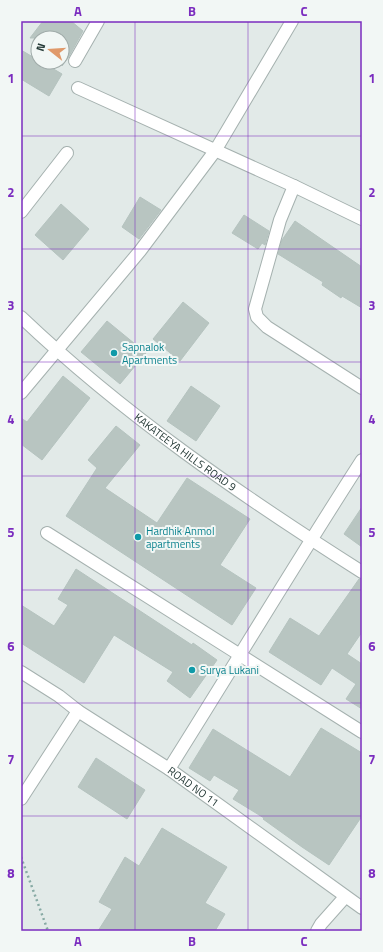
<svg xmlns="http://www.w3.org/2000/svg" width="383" height="952" font-family="'Titillium Web',sans-serif">
  <style>
    .building { fill: #b8c5c1; stroke: #b5c3bf }
    .lines { fill: none; stroke-linecap: round; stroke-linejoin: round }
    .minor-casing { stroke: #a5b1af; stroke-width: 14 }
    .path { stroke: #87aaa4; stroke-width: 2.5; stroke-dasharray: 2 3; stroke-linecap: butt }
    .minor { stroke: #fff; stroke-width: 12 }
    .grid { fill: none; stroke: #7b2cbf; stroke-width: 1; stroke-opacity: 0.55 }
    .culture-dot { fill: #0f9aa8; stroke: #f2f7f5; stroke-width: 1.5 }
    .labels { text-anchor: middle; dominant-baseline: central; stroke-width: 4; stroke-linejoin: round; paint-order: stroke }
    .culture-label { font-size: 11px; fill: #0d838f; stroke: #f2f7f5; text-anchor: start }
    .street-label { font-size: 11px; fill: #243936; stroke: #f2f7f5 }
    .neatline { fill: none; stroke: #7b2cbf; stroke-width: 1.5 }
    .grid-label { font-size: 13px; text-anchor: middle; font-weight: bold; fill: #7b2cbf }
  </style>
  <rect width="100%" height="100%" fill="#e2eae8"/>
  <g class="building">
    <polygon points="43,21 71,21 83,31 68,58 62,66 62,38 30,38"/>
    <polygon points="21,50 38,60 38,62 42,62 62,74 49,96 21,79"/>
    <polygon points="140,197 161,210 139,239 122,227"/>
    <polygon points="61,204 89,229 63,260 35,235"/>
    <polygon points="244,215 269,231 265,245 262,243 258,249 232,233"/>
    <polygon points="295,221 362,267 362,308 342,296 341,298 322,285 323,282 278,254 282,240"/>
    <polygon points="183,302 209,323 180,361 153,339"/>
    <polygon points="107,321 146,353 120,384 81,352"/>
    <polygon points="63,376 90,398 42,460 21,444 21,418 27,422"/>
    <polygon points="191,386 220,406 196,441 167,421"/>
    <polygon points="116,426 140,445 105,488 157,523 187,478 250,519 220,565 256,588 232,625 66,516 97,468 88,460"/>
    <polygon points="362,507 362,547 344,534"/>
    <polygon points="76,569 192,645 193,643 217,660 190,698 167,681 173,672 114,635 84,683 21,643 21,605 54,626 68,605 58,599"/>
    <polygon points="359,579 362,579 362,632 347,654 362,664 362,709 346,699 356,684 332,668 321,685 269,652 290,618 319,636"/>
    <polygon points="321,728 362,753 362,816 329,865 302,847 263,819 264,818 233,799 239,790 214,775 210,781 189,768 213,729 290,777"/>
    <polygon points="96,758 145,790 127,819 78,787"/>
    <polygon points="162,828 227,867 205,903 225,914 215,931 98,931 112,909 99,902 125,857 139,866"/>
  </g>
  <g class="lines">
    <defs>
      <g id="minor">
        <polyline points="75,61 98,21"/>
        <polyline points="78,88 294,186 362,219"/>
        <polyline points="294,186 280,220 255,309 257,317 267,327 362,388"/>
        <polyline points="21,212 67,153"/>
        <path id="s1" d="M21,317C124,415 242,496 362,572"/>
        <polyline points="21,393 140,251 215,151 292,21"/>
        <polyline points="47,533 362,732"/>
        <path id="s2" d="M21,672L59,696L78,711L169,769L362,908"/>
        <path d="M169,769C234,666 296,562 362,460"/>
        <polyline points="21,799 78,711"/>
        <polyline points="317,931 321,924 345,897"/>
      </g>
    </defs>
    <use href="#minor" class="minor-casing"/>
    <polyline class="path" points="21,857 48,931"/>
    <use href="#minor" class="minor"/>
  </g>
  <path class="grid" d="M135,21V931M248,21V931M21,136H362M21,249H362M21,362H362M21,476H362M21,590H362M21,703H362M21,816H362"/>
  <g class="culture-dot">
    <circle cx="114" cy="353" r="4"/>
    <circle cx="138" cy="537" r="4"/>
    <circle cx="192" cy="670" r="4"/>
  </g>
  <g class="labels">
    <g class="culture-label">
      <text x="122" y="347">Sapnalok<tspan x="122" dy="13">Apartments</tspan></text>
      <text x="146" y="531">Hardhik Anmol<tspan x="146" dy="13">apartments</tspan></text>
      <text x="200" y="670">Surya Lukani</text>
    </g>
    <g class="street-label">
      <text stroke="none"><textPath href="#s1" startOffset="213">KAKATEEYA HILLS ROAD 9</textPath></text>
      <text stroke="none"><textPath href="#s2" startOffset="207">ROAD NO 11</textPath></text>
    </g>
  </g>
  <rect width="383" height="952" fill="none" stroke="#f2f7f5" stroke-width="44"/>
  <g transform="translate(50 50) rotate(287)"><circle r="19" fill="#f2f7f5" stroke="#a0aba9"/>
  <path d="M0-3L7 15L0 10L-7 15Z" fill="#e0996a"/>
  <text y="-6" font-size="11" font-weight="bold" text-anchor="middle" fill="#243936">N</text>
  </g>
  <rect x="22" y="22" width="339" height="908" class="neatline"/>
  <g class="grid-label">
    <text x="78" y="16">A</text>
    <text x="192" y="16">B</text>
    <text x="304" y="16">C</text>
    <text x="11" y="83">1</text>
    <text x="372" y="83">1</text>
    <text x="11" y="197">2</text>
    <text x="372" y="197">2</text>
    <text x="11" y="310">3</text>
    <text x="372" y="310">3</text>
    <text x="11" y="424">4</text>
    <text x="372" y="424">4</text>
    <text x="11" y="537">5</text>
    <text x="372" y="537">5</text>
    <text x="11" y="651">6</text>
    <text x="372" y="651">6</text>
    <text x="11" y="764">7</text>
    <text x="372" y="764">7</text>
    <text x="11" y="878">8</text>
    <text x="372" y="878">8</text>
    <text x="78" y="946">A</text>
    <text x="192" y="946">B</text>
    <text x="304" y="946">C</text>
  </g>
</svg>
